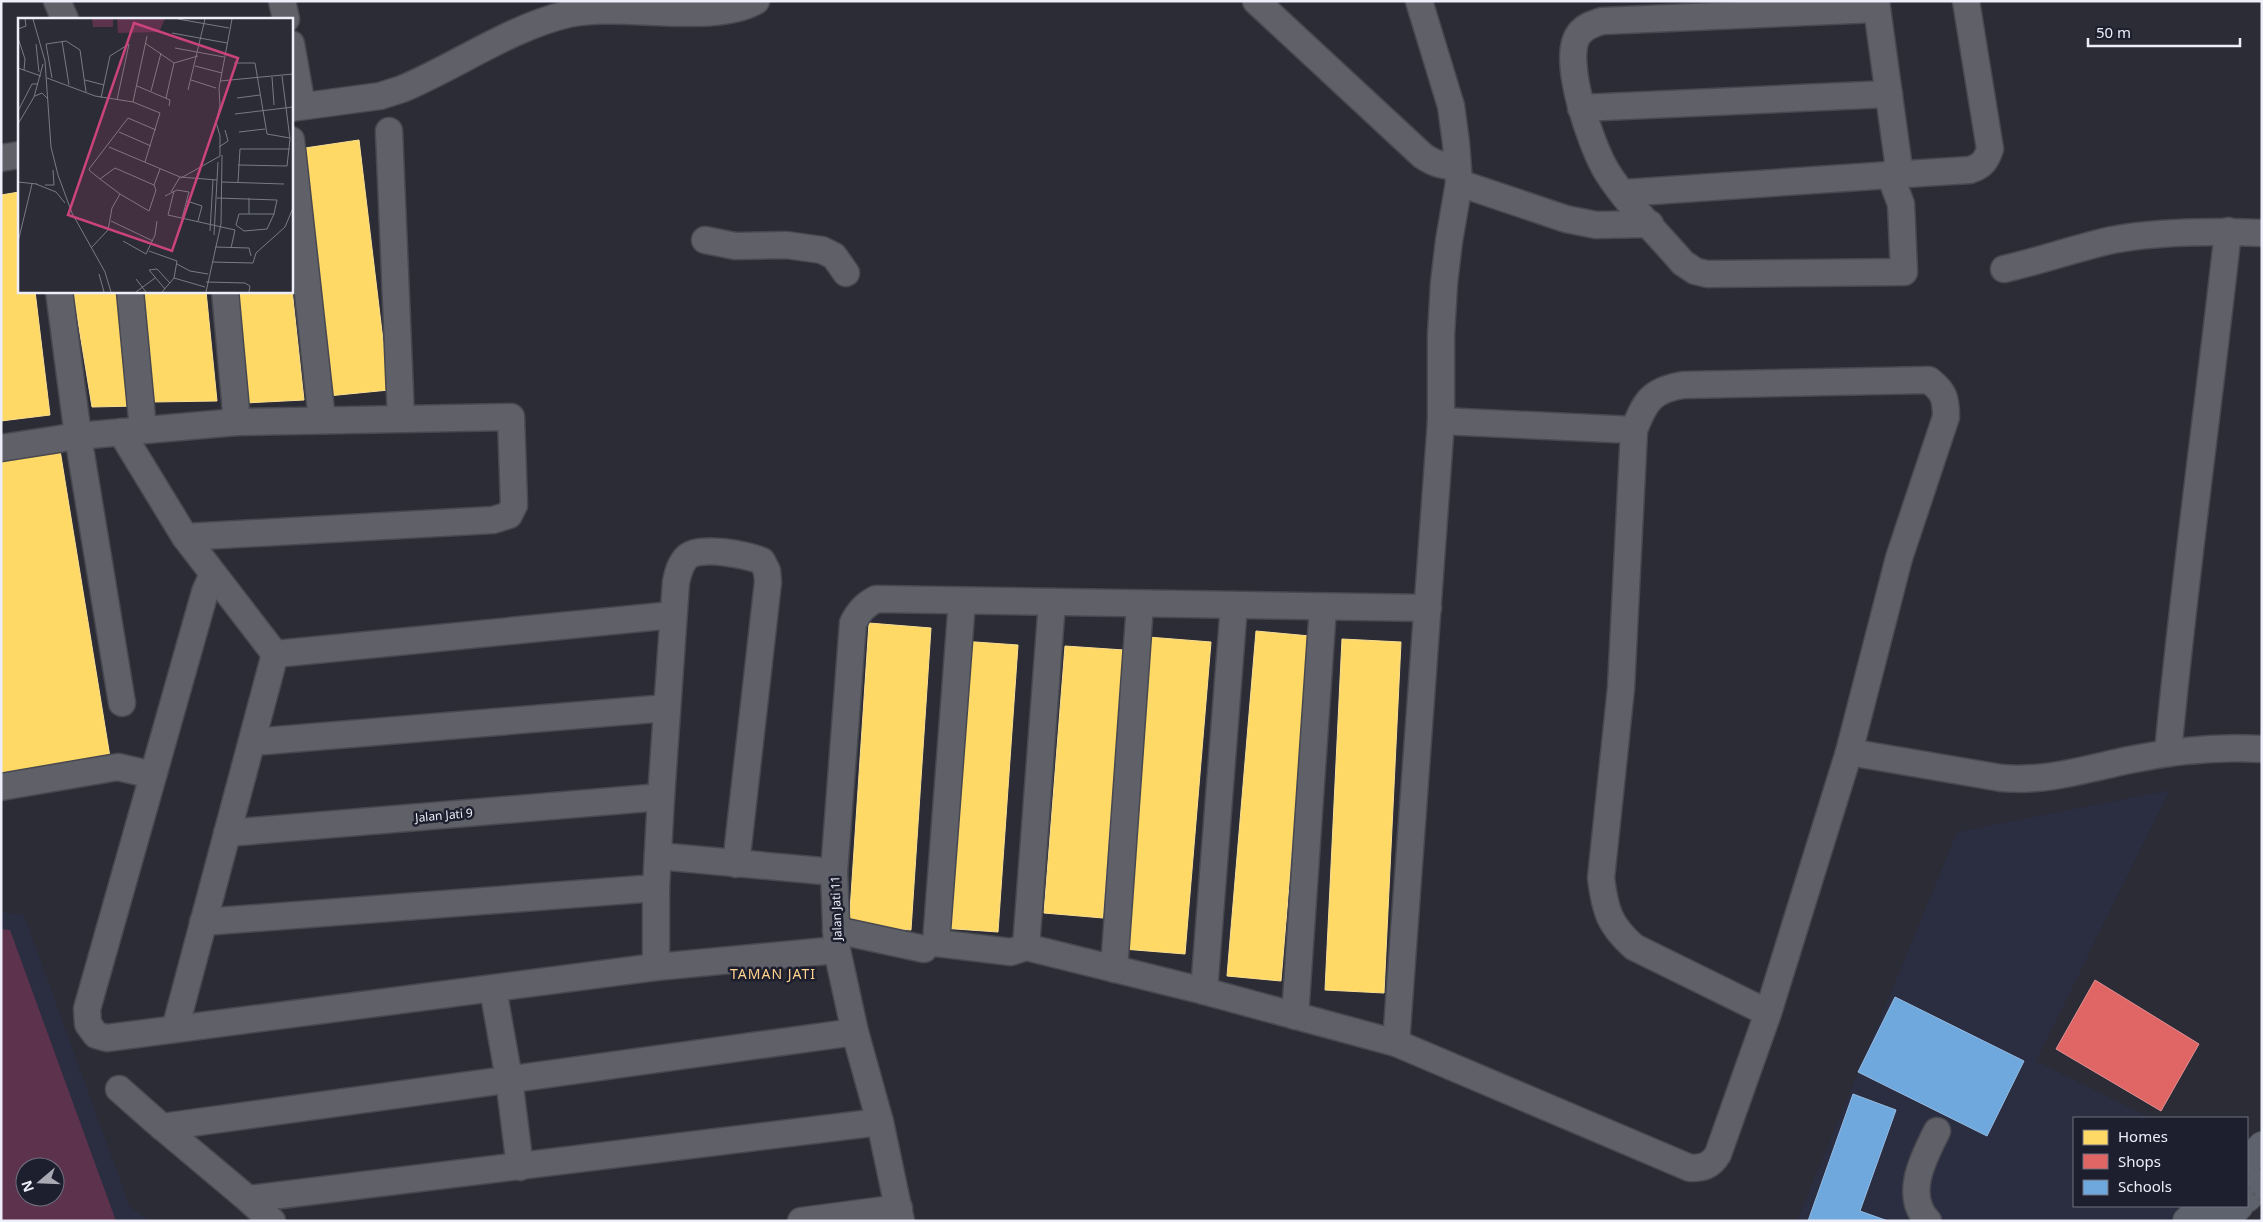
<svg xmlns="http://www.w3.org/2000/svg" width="2263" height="1222" font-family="'Noto Sans',sans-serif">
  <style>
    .built { fill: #2b2d41; fill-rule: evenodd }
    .green { fill: #5c324d; fill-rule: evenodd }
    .homes { fill: #ffd966; stroke: #fadf92 }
    .shops { fill: #e06666; stroke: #e48f92 }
    .schools { fill: #6fa8dc; stroke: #95bde5 }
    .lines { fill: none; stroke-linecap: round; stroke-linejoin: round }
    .minor-casing { stroke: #484850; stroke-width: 29 }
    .major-casing { stroke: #484850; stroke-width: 30 }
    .minor { stroke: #5f6068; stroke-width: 26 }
    .major { stroke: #5e626c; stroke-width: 28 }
    .path-bridge { stroke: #5b5c62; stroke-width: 3; stroke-dasharray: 4 4; stroke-linecap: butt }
    .labels { text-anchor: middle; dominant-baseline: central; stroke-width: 5; stroke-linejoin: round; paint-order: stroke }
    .street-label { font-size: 12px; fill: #edeef9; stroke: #1d1e2e }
    .neighbourhood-label { font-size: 14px; letter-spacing: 1px; fill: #ffd38d; stroke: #1d1e2e }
    .inset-road { fill: none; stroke: #797a83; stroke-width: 1 }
    .view { fill: #cb437b; fill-opacity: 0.15; stroke: #cb437b; stroke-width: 2.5 }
    .inset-edge { fill: none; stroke: #edeef9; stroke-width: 2.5 }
  </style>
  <rect width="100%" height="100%" fill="#2b2c35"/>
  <g class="built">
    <polygon points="2170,790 2036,1061 2151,1118 2074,1118 2074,1206 2185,1206 2168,1221 1797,1221 1957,832"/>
    <path d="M1,912L24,915L130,1207L151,1221H1ZM25,1167H55V1197H25Z"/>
  </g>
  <path class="green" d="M1,929L10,930L116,1221H1ZM25,1167H55V1197H25Z"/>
  <g class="homes">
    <polygon points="359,140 389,390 328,396 298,149"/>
    <polygon points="19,192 19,291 35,291 50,415 1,421 1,195"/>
    <polygon points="291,280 304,400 245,403 235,291 291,291"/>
    <polygon points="73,291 124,291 138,406 92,407"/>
    <polygon points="138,291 206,291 217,401 153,402"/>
    <polygon points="60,450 110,757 1,773 1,462"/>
    <polygon points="869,623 931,628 911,930 849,926"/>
    <polygon points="1256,631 1310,636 1281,981 1227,976"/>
    <polygon points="1148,637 1211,642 1185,954 1123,949"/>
    <polygon points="1342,639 1401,642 1384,993 1325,990"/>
    <polygon points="961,641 1018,645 998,932 941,928"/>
    <polygon points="1065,646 1124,650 1103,918 1044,913"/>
  </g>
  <polygon class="shops" points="2095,980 2199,1044 2161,1111 2056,1049"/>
  <g class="schools">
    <polygon points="1895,997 2024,1061 1987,1136 1858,1072"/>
    <polygon points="1853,1094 1896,1110 1860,1211 1888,1221 1808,1221"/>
  </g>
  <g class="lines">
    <defs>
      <g id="minor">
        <polyline points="57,1 65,19"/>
        <polyline points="282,1 286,19"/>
        <path d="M1256,1L1423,156C1435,164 1443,166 1457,166"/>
        <path d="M1877,9L1602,21C1593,24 1585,26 1579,34C1560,58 1592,148 1607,172C1628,205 1658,234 1683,263L1695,271L1707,274L1904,272L1901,204L1890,175L1970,170C1982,166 1986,161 1990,149L1966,1"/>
        <polyline points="291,44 302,106"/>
        <path d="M291,108L380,96L402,89C457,66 509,28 568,14C621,2 712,26 756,1"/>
        <polyline points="1581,108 1889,94"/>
        <polyline points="389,131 401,418"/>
        <polyline points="291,140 322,420"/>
        <polyline points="1,158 19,155"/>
        <polyline points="1459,183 1566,219 1596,225 1650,224"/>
        <polyline points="1623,193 1890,175 1895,172 1898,161 1876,1"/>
        <polyline points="705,240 735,246 786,245 822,250 834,256 846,273"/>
        <path d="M2004,269C2040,261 2076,248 2112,240C2161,231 2212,231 2262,233"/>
        <polyline points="59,291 78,436 122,703"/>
        <polyline points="130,291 143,429"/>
        <polyline points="225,291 237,422"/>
        <polyline points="1441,421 1634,430"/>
        <polyline points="121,432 185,537 275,654"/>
        <polyline points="1,448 78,436 237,422 511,417 514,505 509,515 493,520 185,537"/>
        <polyline points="213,574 205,592 87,1009 88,1024 96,1035 107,1038 656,967 837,950"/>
        <path d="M962,601L936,943L1011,952L1026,947L1204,991L1396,1043L1690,1168C1703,1168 1711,1166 1718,1154L1768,1013L1849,752L1899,558L1946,417C1946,398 1944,392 1929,380L1683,385C1652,390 1645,401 1634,430L1621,688L1601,878C1605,910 1609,925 1634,947L1768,1013"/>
        <polyline points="253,742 667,708"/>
        <path d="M1849,752L2001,778C2046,782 2086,769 2129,760C2172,751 2217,746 2262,749"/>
        <path d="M2168,753C2184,579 2209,405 2228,231"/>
        <polyline points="1,787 118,767 153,775"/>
        <polyline points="227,833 661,797"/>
        <polyline points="658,856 834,872"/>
        <polyline points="203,922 656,888"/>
        <polyline points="836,930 924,949"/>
        <polyline points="1026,947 1052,602"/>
        <path d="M656,967V888L661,797L676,582C678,573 680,564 687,557C700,545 747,555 762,561L767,571L768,582L736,864"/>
        <polyline points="1114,969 1140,604"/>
        <polyline points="493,989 509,1079 520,1167"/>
        <polyline points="1204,991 1234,605"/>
        <polyline points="1295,1016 1323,607"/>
        <polyline points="175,1029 275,654 673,615"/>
        <polyline points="1396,1043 1441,421 1441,335 1444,283 1449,241 1459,183 1456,143 1451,106 1419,1"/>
        <polyline points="119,1089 154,1120 248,1199"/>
        <polyline points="162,1127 855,1032"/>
        <polyline points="272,1221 248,1199 880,1122"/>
        <polyline points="801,1221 899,1208"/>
        <path d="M901,1221L880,1122L855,1032L837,950L834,872L853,623C859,611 865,605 876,599L1428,608"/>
        <path d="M1928,1221C1903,1195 1924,1157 1937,1131"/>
      </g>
      <g id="major">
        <polyline points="2247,1162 2262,1146"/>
        <polyline points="2247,1198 2262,1183"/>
        <polyline points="2187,1221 2203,1206"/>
        <polyline points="2223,1221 2239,1206"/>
      </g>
    </defs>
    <use href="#minor" class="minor-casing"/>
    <use href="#major" class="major-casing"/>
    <use href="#minor" class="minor"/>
    <use href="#major" class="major"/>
    <polyline class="path-bridge" points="2247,1187 2262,1203"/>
  </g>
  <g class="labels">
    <g class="street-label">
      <text transform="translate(444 815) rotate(-5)">Jalan Jati 9</text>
      <text transform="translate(836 908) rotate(-92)">Jalan Jati 11</text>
    </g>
    <g class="neighbourhood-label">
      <text x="773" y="973">TAMAN JATI</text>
    </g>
  </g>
  <g transform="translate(18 18)">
    <rect width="275" height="275" fill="#2b2c35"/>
    <path d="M74,1H95V9H75ZM99,1H147L141,14L100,15Z" fill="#5c324d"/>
    <path class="inset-road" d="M15,1L27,43L33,129L40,157L54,195L87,254L93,274M160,1L211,10M0,11L8,8L7,1M154,15L209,25M0,20L7,41L6,52M44,23L51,67M127,25L156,45L148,80M18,26L21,54M157,30L206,39M156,45L180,38M216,45H237L249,116L272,120M177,48L204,55M0,50L23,58M254,59L256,87M29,60L77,78L115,84L142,95L127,144M34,60L28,26L48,23L62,32L68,74M67,62L86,67M173,62L198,70M202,63L275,56M119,68L152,82L151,88M170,72L187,1M133,73L143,35M17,78L24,75L30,81M83,80L92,38L111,26L99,82M219,80L242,77M115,84L129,18M0,93L14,66H20M217,96L275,89M0,106L16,79L25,46M101,114L133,128M221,114L247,111M91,129L162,159L199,162M201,129L210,123L207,112M220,147L269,148L272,121L264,58M163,160L202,138V118L198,104L202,88L201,70L214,1M82,161L97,150L136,167L138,172L131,193L102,176L82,161L72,153L71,151L110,100L138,112M0,164L19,166M204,164L266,166M220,164L222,131H272M18,166L38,174L47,185M27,167H36L35,152M136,167L142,151M156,173L150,197L217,212L213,230M153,174L162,159M147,178L159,172L171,174L164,200M199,180L259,182L256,196L249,211L226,213L218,207L221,196H256M169,183L184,188L180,203M231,196V180M93,203L135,223M192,213L195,162M196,217L200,144M105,223L128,236L137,217L139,203M0,224L14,166M197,229L231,230L233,238M73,230L90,212L94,190L102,176M131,233L159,243L156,260M194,244L235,245L238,235L267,209L275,190M159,246L172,253L190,256M81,256L86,274M118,261L128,274M188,264L227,265L232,268L231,274M147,271L131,252L139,251L152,265M118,274L137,260M144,274L156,260L187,269M188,274L203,206L204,137"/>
    <path class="view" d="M116,5L220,40L154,233L50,197Z"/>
    <rect width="275" height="275" class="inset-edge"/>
  </g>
  <rect width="2263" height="1222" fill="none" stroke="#edeef9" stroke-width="5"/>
  <rect x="2073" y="1117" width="175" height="90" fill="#1d1e2e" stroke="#70717f"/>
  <rect x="2083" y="1130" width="25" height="15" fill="#ffd966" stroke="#70717f"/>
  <text x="2118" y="1142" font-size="15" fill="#edeef9">Homes</text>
  <rect x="2083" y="1154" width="25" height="15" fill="#e06666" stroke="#70717f"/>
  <text x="2118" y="1167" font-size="15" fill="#edeef9">Shops</text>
  <rect x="2083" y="1180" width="25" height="15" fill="#6fa8dc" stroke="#70717f"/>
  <text x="2118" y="1192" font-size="15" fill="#edeef9">Schools</text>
  <g transform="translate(40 1182) rotate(251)"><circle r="24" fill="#1d1e2e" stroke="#70717f"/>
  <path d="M0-4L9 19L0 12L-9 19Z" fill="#a9aab4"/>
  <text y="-8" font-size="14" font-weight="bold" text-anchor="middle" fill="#edeef9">N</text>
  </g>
  <path d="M2088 38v8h152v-8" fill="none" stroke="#edeef9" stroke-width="2.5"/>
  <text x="2096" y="38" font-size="15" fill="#edeef9" stroke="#1d1e2e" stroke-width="4" paint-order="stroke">50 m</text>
</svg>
